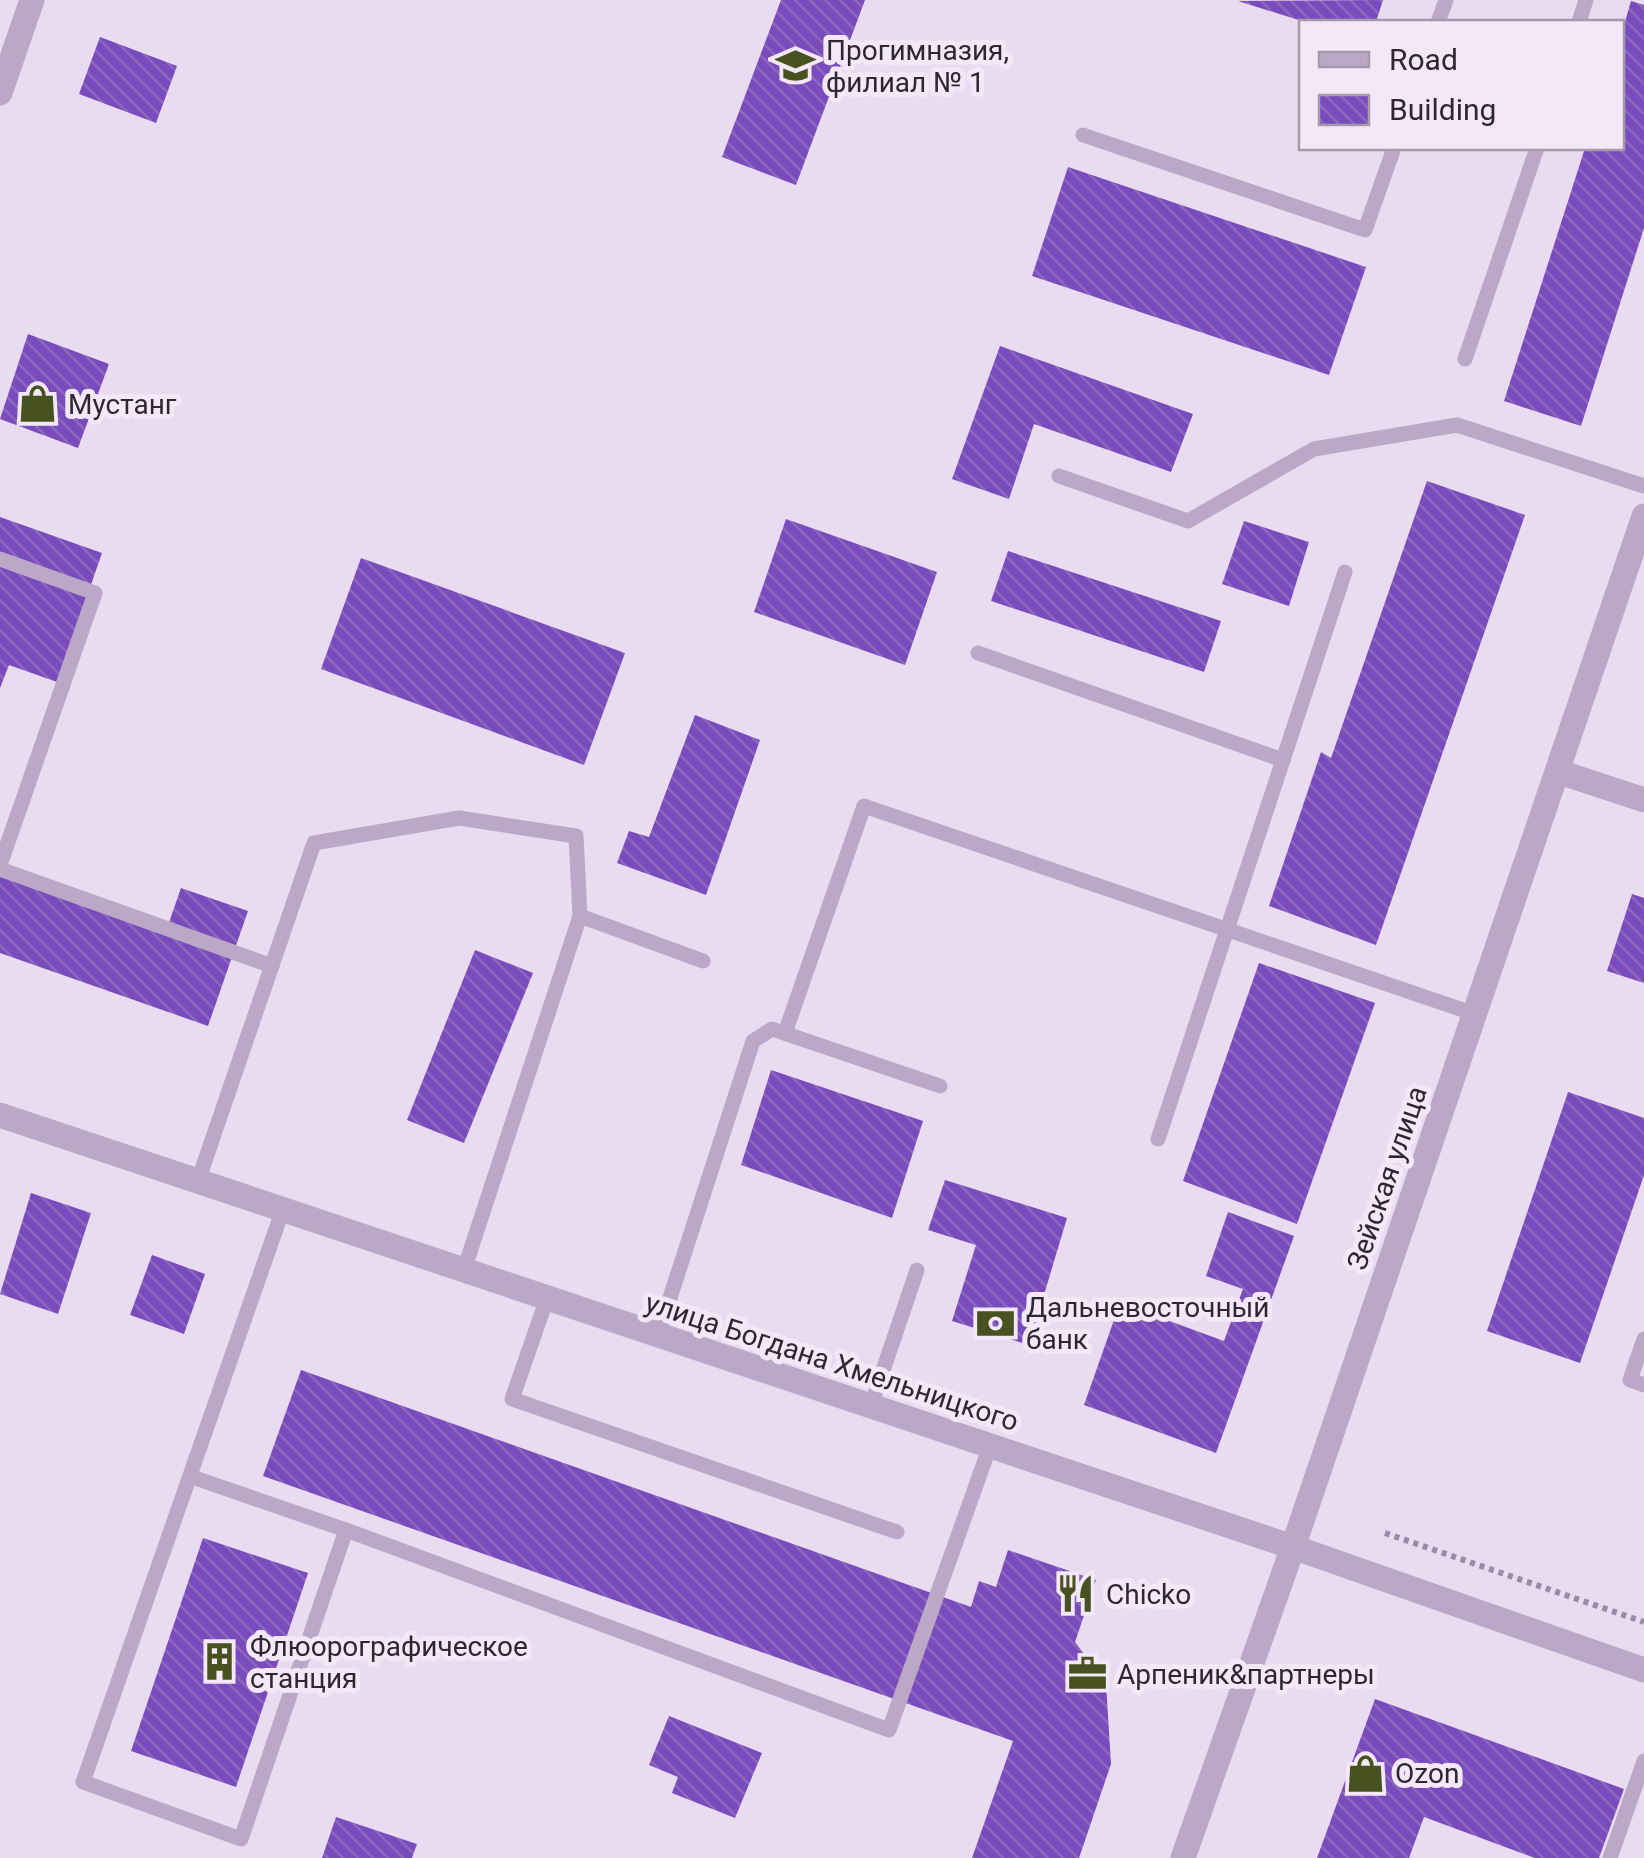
<svg xmlns="http://www.w3.org/2000/svg" width="1644" height="1858" font-family="Roboto,sans-serif">
  <style>
    .building { fill: url(#building-back-hatch) }
    .lines { fill: none; stroke-linecap: round; stroke-linejoin: round }
    .path { stroke: #9b89a8; stroke-width: 6; stroke-dasharray: 5 5; stroke-linecap: butt }
    .service { stroke: #bba8c7; stroke-width: 15 }
    .minor { stroke: #bba8c7; stroke-width: 25 }
    .tertiary { stroke: #bba8c7; stroke-width: 25 }
    .labels { text-anchor: middle; dominant-baseline: central; stroke-width: 10; stroke-linejoin: round; paint-order: stroke }
    .poi-label { font-size: 28px; fill: #2d2734; stroke: #f3e7f8; text-anchor: start }
    .street-label { font-size: 28px; fill: #2d2734; stroke: #f3e7f8 }
  </style>
  <defs>
    <pattern id="building-back-hatch" width="6" height="6" patternUnits="userSpaceOnUse" patternTransform="scale(2.5)"><rect width="6" height="6" fill="#794bbd"/><path d="M-1 5l2 2M0 0l6 6M5-1l2 2" fill="none" stroke="#8b68be"/></pattern>
  </defs>
  <rect width="100%" height="100%" fill="#e9dbf0"/>
  <g class="building">
    <polygon points="781,0 865,0 796,185 722,157"/>
    <polygon points="1383,0 1376,22 1305,22 1238,1"/>
    <polygon points="1631,1 1644,5 1644,228 1581,426 1504,401 1585,148 1622,148 1622,32"/>
    <polygon points="100,37 177,66 156,123 79,94"/>
    <polygon points="1068,167 1366,267 1329,375 1032,276"/>
    <polygon points="28,334 109,364 78,448 0,419"/>
    <polygon points="1000,346 1193,414 1171,472 1034,424 1009,499 952,479"/>
    <polygon points="1427,481 1525,515 1376,945 1269,906 1321,752 1331,758"/>
    <polygon points="0,517 102,553 57,682 9,665 0,688"/>
    <polygon points="786,519 937,572 905,665 754,612"/>
    <polygon points="1244,521 1309,542 1289,606 1222,584"/>
    <polygon points="1008,551 1221,621 1204,672 991,601"/>
    <polygon points="361,558 625,653 584,765 321,669"/>
    <polygon points="695,715 760,740 706,895 617,863 629,831 649,837"/>
    <polygon points="0,872 166,931 181,888 248,911 208,1026 0,953"/>
    <polygon points="1632,894 1644,898 1644,983 1607,971"/>
    <polygon points="475,950 533,973 464,1143 407,1120"/>
    <polygon points="1259,963 1375,1003 1297,1224 1183,1181"/>
    <polygon points="771,1070 923,1121 892,1218 741,1165"/>
    <polygon points="1568,1092 1644,1118 1644,1175 1580,1363 1487,1331"/>
    <polygon points="945,1180 1067,1218 1029,1345 952,1321 976,1245 928,1230"/>
    <polygon points="31,1193 91,1213 58,1314 0,1294"/>
    <polygon points="1228,1212 1294,1236 1216,1453 1084,1405 1120,1303 1224,1341 1243,1289 1206,1276"/>
    <polygon points="152,1255 205,1274 184,1334 130,1315"/>
    <polygon points="301,1370 971,1607 979,1581 996,1587 1008,1550 1096,1580 1075,1642 1106,1683 1111,1764 1079,1858 972,1858 1013,1741 263,1476"/>
    <polygon points="203,1538 308,1573 236,1787 131,1751"/>
    <polygon points="1375,1699 1624,1789 1599,1858 1535,1858 1424,1817 1409,1858 1317,1858"/>
    <polygon points="669,1716 762,1753 735,1818 672,1793 678,1777 649,1765"/>
    <polygon points="336,1817 417,1844 412,1858 322,1858"/>
  </g>
  <g class="lines">
    <polyline class="path" points="1385,1533 1644,1622"/>
    <g class="service">
      <polyline points="1438,22 1446,0"/>
      <polyline points="1579,22 1586,0"/>
      <polyline points="1083,135 1365,230 1394,148"/>
      <polyline points="1465,359 1537,148"/>
      <polyline points="1059,476 1188,521 1314,449 1457,425 1644,486"/>
      <polyline points="0,559 95,593 0,865"/>
      <polyline points="978,653 1283,760"/>
      <polyline points="0,869 272,966"/>
      <polyline points="785,1033 864,806 1475,1014"/>
      <polyline points="1158,1139 1345,572"/>
      <polyline points="198,1181 314,843 459,818 576,836 580,916 703,961"/>
      <polyline points="464,1270 580,916"/>
      <polyline points="547,1298 512,1399 897,1532"/>
      <polyline points="658,1335 753,1041 772,1029 940,1086"/>
      <polyline points="1644,1339 1630,1380 1644,1385"/>
      <polyline points="871,1406 917,1270"/>
      <polyline points="192,1477 346,1530 241,1839 83,1782 283,1209"/>
      <polyline points="346,1530 889,1730 990,1446"/>
      <polyline points="1610,1858 1644,1761"/>
    </g>
    <g class="minor">
      <polyline points="1559,772 1644,800"/>
      <polyline points="1293,1547 1644,1670"/>
    </g>
    <g class="tertiary">
      <polyline points="0,93 32,0"/>
      <polyline points="0,1115 1293,1547"/>
      <polyline points="1183,1858 1293,1547 1644,516"/>
    </g>
  </g>
  <defs>
    <symbol id="school-bare" viewBox="-9 -9 18 18"><path d="M0-5L7-2L0 1L-7-2ZM-4 1L0 2.5L4 1V4Q0 6-4 4Z" fill="#475220" stroke="#f3e7f8" stroke-width="2.5" paint-order="stroke"/></symbol>
    <symbol id="shop-bare" viewBox="-9 -9 18 18"><path d="M-5-2.5h2.3a2.7 3.5 0 0 1 5.4 0H5L5.5 6h-11ZM-1.5-2.5h3a1.5 2.3 0 0 0-3 0Z" fill="#475220" stroke="#f3e7f8" stroke-width="2.5" paint-order="stroke"/></symbol>
    <symbol id="bank-bare" viewBox="-9 -9 18 18"><path d="M-6-4H6V4H-6ZM0-2.3a2.3 2.3 0 1 0 0 4.6a2.3 2.3 0 1 0 0-4.6Z" fill="#475220" stroke="#f3e7f8" stroke-width="2.5" paint-order="stroke"/></symbol>
    <symbol id="restaurant-bare" viewBox="-9 -9 18 18"><path d="M-5-6h1v4h1v-4h1v4h1v-4h1v5L-1.5 .5V6h-2V.5L-5-1ZM5-6V6H3V1.5H1.5Q1.5-4 5-6Z" fill="#475220" stroke="#f3e7f8" stroke-width="2.5" paint-order="stroke"/></symbol>
    <symbol id="building-bare" viewBox="-9 -9 18 18"><path d="M-4-6H4V6H1V3H-1V6H-4ZM-2.5-4.3h1.7v1.8h-1.7ZM.8-4.3h1.7v1.8H.8ZM-2.5-1h1.7V.8h-1.7ZM.8-1h1.7V.8H.8Z" fill="#475220" stroke="#f3e7f8" stroke-width="2.5" paint-order="stroke"/></symbol>
    <symbol id="office-bare" viewBox="-9 -9 18 18"><path d="M-6-3h4V-5.5h4V-3h4V5H-6ZM-1-4.5V-3h2v-1.5ZM-6 0V1H6V0Z" fill="#475220" stroke="#f3e7f8" stroke-width="2.5" paint-order="stroke"/></symbol>
  </defs>
  <g fill-rule="evenodd">
    <use href="#school-bare" x="768" y="38" width="55" height="55"/>
    <use href="#shop-bare" x="10" y="376" width="55" height="55"/>
    <use href="#bank-bare" x="968" y="1296" width="55" height="55"/>
    <use href="#restaurant-bare" x="1048" y="1566" width="55" height="55"/>
    <use href="#building-bare" x="192" y="1634" width="55" height="55"/>
    <use href="#office-bare" x="1060" y="1646" width="55" height="55"/>
    <use href="#shop-bare" x="1338" y="1746" width="55" height="55"/>
  </g>
  <g class="labels">
    <g class="poi-label">
      <text x="826" y="50">Прогимназия,<tspan x="826" dy="32">филиал № 1</tspan></text>
      <text x="68" y="404">Мустанг</text>
      <text x="1026" y="1307">Дальневосточный<tspan x="1026" dy="32">банк</tspan></text>
      <text x="1106" y="1594">Chicko</text>
      <text x="250" y="1646">Флюорографическое<tspan x="250" dy="32">станция</tspan></text>
      <text x="1117" y="1674">Арпеник&amp;партнеры</text>
      <text x="1395" y="1773">Ozon</text>
    </g>
    <g class="street-label">
      <text transform="translate(1387 1178) rotate(-71)">Зейская улица</text>
      <text transform="translate(832 1362) rotate(18)">улица Богдана Хмельницкого</text>
    </g>
  </g>
  <rect x="1299" y="20" width="325" height="130" fill="#f3e7f8" stroke="#a49aaa" stroke-width="2.5"/>
  <rect x="1319" y="52" width="50" height="15" fill="#bba8c7" stroke="#a49aaa" stroke-width="2.5"/>
  <text x="1389" y="70" font-size="30" fill="#2d2734">Road</text>
  <rect x="1319" y="95" width="50" height="30" fill="url(#building-back-hatch)" stroke="#a49aaa" stroke-width="2.5"/>
  <text x="1389" y="120" font-size="30" fill="#2d2734">Building</text>
</svg>
